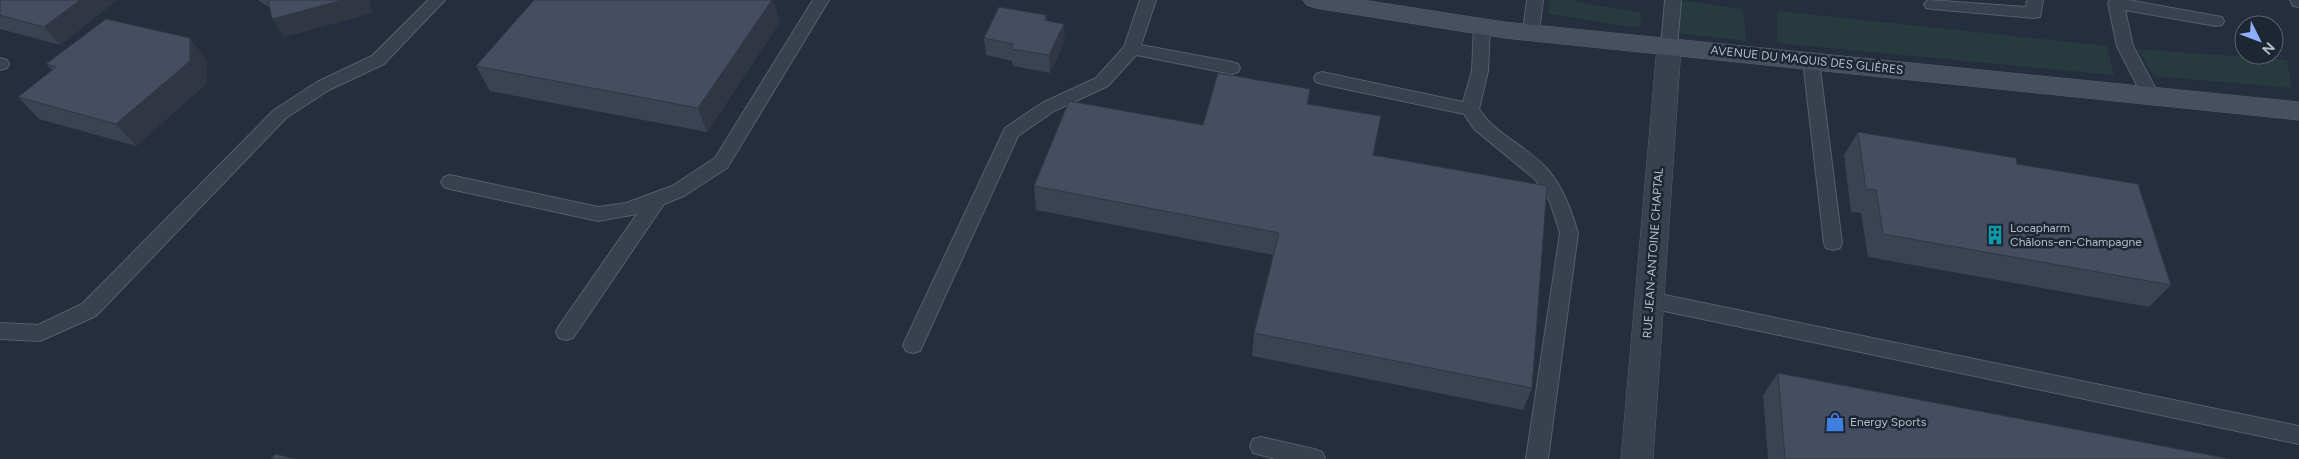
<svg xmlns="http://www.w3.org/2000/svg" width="2299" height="459" font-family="Figtree,sans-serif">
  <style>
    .green { fill: #273b3f }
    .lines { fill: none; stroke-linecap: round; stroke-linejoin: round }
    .service-casing { stroke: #575e6c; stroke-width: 2 }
    .minor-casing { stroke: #575e6c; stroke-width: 1 }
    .secondary-casing { stroke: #575e6c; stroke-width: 1 }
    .service { fill: #39404e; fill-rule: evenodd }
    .minor { fill: #39404e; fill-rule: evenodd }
    .secondary { fill: #474f61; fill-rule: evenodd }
    .wall { fill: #3a4353 }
    .shaded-wall { fill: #303743 }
    .building { fill: #444e60; stroke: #303743 }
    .labels { text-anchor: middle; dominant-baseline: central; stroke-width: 5; stroke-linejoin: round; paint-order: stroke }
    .street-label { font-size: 12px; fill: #b5bcc9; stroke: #1e2533 }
    .poi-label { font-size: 12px; fill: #b5bcc9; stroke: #1e2533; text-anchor: start }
  </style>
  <rect width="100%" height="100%" fill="#252e3e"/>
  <g class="green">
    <polygon points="1550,0 1570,0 1641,13 1640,28 1548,14"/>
    <polygon points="1679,0 1743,9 1746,41 1678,33"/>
    <polygon points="1777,11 2107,46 2114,75 1777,43"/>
    <polygon points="2137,49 2287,60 2292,88 2154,76"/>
  </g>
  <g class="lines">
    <defs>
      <g id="service">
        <polygon points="428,0 445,0 384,64 329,90 286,118 96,316 40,341 0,339 0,323 38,325 82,304 274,110 317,82 372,56"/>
        <polygon points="813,0 829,0 727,168 684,196 664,204 573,338 566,340 559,338 556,332 559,326 637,214 598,221 450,189 444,187 441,182 444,177 450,175 598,207 626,203 672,186 715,158"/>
        <polygon points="1140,0 1156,0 1141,45 1232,62 1238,64 1240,68 1238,72 1232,74 1136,55 1108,86 1054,111 1018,136 920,351 913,353 906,351 903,345 1005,128 1042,103 1096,78 1124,47"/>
        <polygon points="1527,0 1543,0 1539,32 1537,36 1525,36 1523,32"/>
        <polygon points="1665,0 1681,0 1677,47 1675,51 1669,53 1663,51 1661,47"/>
        <polygon points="1928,0 2026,7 2027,0 2043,0 2040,17 2034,18 1932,9 1926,8 1924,4"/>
        <polygon points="2110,0 2128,0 2216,16 2222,17 2224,21 2222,25 2216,26 2125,10 2133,46 2159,95 2156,99 2150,101 2144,99 2117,46 2108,3"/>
        <polygon points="2290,0 2299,0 2299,7 2293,6"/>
        <path d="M1482,21L1488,22L1490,26L1488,71L1479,109C1496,136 1528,146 1548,170C1564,189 1571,210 1578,233L1548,459H1526L1560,233L1550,202L1535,179L1474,129L1464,114L1322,84L1316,82L1314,78L1316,74L1322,72L1463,102L1472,71L1474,26L1476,22Z"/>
        <polygon points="1811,55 1817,57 1819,61 1842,243 1840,248 1833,250 1826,248 1824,243 1803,61 1805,57"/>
        <polygon points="0,58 7,60 9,64 7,68 0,70"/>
        <polygon points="1650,292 2299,426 2299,444 1650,308 1643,306 1640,300 1643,294"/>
        <polygon points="1261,437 1314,449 1322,452 1325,459 1276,459 1253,453 1250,446 1253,439"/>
      </g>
      <polygon id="minor" points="1669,39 1678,41 1681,47 1653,459 1621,459 1657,47 1660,41"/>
      <polygon id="secondary" points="1303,0 1363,0 1504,22 2299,102 2299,120 1504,38 1315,8 1307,5"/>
    </defs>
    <use href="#service" class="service-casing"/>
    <use href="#minor" class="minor-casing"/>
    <use href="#secondary" class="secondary-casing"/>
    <use href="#service" class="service"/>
    <use href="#minor" class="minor"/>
    <use href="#secondary" class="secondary"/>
  </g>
  <g class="wall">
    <polygon points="0,0 117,0 60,45 0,29"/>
    <polygon points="258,0 369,0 372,13 284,37 270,8"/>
    <polygon points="1046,15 1047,21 1065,41 1050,73 1013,66 1012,61 986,55 984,38"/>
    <polygon points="780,22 707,132 490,91 476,66"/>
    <polygon points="207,60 207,83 136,146 39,119 18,97 52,70 46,64"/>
    <polygon points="1310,89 1308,104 1373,155 1532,388 1523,410 1252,356 1254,333 1273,255 1036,210 1034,186 1203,125"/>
    <polygon points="1858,132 2017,164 2171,285 2149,307 1868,257 1861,213 1851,212 1844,155"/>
    <polygon points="1778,373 2230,459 1768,459 1763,395"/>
  </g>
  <g class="shaded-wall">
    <polygon points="80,0 117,0 60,45 44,27"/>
    <polygon points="343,0 369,0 372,13 284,37 272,19"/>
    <polygon points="772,0 774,0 780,22 707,132 698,108"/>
    <polygon points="1064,24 1065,41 1050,73 1049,55"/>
    <polygon points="190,38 207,60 207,83 136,146 116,124"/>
  </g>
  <g class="building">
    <polygon points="0,0 80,0 44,27 0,15"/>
    <polygon points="268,0 343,0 272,19"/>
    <polygon points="534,0 772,0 698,108 476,66"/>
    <polygon points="999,7 1046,15 1044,20 1064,24 1049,55 1011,49 1013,44 984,38"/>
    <polygon points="106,19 190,38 190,61 116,124 18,97 56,67 46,64"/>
    <polygon points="1218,73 1310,89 1307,104 1381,116 1373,155 1547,186 1532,388 1254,333 1279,233 1034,186 1069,101 1203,125"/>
    <polygon points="1858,132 2016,158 2017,164 2138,184 2171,285 1883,234 1876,190 1866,189"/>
    <polygon points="1778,373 2106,435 2230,459 1785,459"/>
    <polygon points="275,454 296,459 271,459"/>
  </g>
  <defs>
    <symbol id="building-bare" viewBox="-9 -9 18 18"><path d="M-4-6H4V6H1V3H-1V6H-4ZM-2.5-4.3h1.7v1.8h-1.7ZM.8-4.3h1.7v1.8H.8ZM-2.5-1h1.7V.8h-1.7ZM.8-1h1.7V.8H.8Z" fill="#0f9aa8" stroke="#1e2533" stroke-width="2.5" paint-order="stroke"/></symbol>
    <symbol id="shop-bare" viewBox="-9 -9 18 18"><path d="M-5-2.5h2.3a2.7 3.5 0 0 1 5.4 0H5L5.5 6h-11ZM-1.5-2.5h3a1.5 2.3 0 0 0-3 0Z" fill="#3f7fe0" stroke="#1e2533" stroke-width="2.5" paint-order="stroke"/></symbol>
  </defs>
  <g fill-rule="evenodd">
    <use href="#building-bare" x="1981" y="221" width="28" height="28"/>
    <use href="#shop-bare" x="1821" y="408" width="28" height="28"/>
  </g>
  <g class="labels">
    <g class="street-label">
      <text transform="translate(1807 60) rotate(6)">AVENUE DU MAQUIS DES GLIÈRES</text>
      <text transform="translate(1653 253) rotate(-86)">RUE JEAN-ANTOINE CHAPTAL</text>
    </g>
    <g class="poi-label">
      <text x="2010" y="228">Locapharm<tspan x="2010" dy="14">Châlons-en-Champagne</tspan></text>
      <text x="1850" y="422">Energy Sports</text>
    </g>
  </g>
  <g transform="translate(2259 40) rotate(132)"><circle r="24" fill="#1e2533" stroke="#5a616f"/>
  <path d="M0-4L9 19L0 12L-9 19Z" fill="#8daff6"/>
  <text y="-8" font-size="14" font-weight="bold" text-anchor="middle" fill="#b5bcc9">N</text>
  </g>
</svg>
